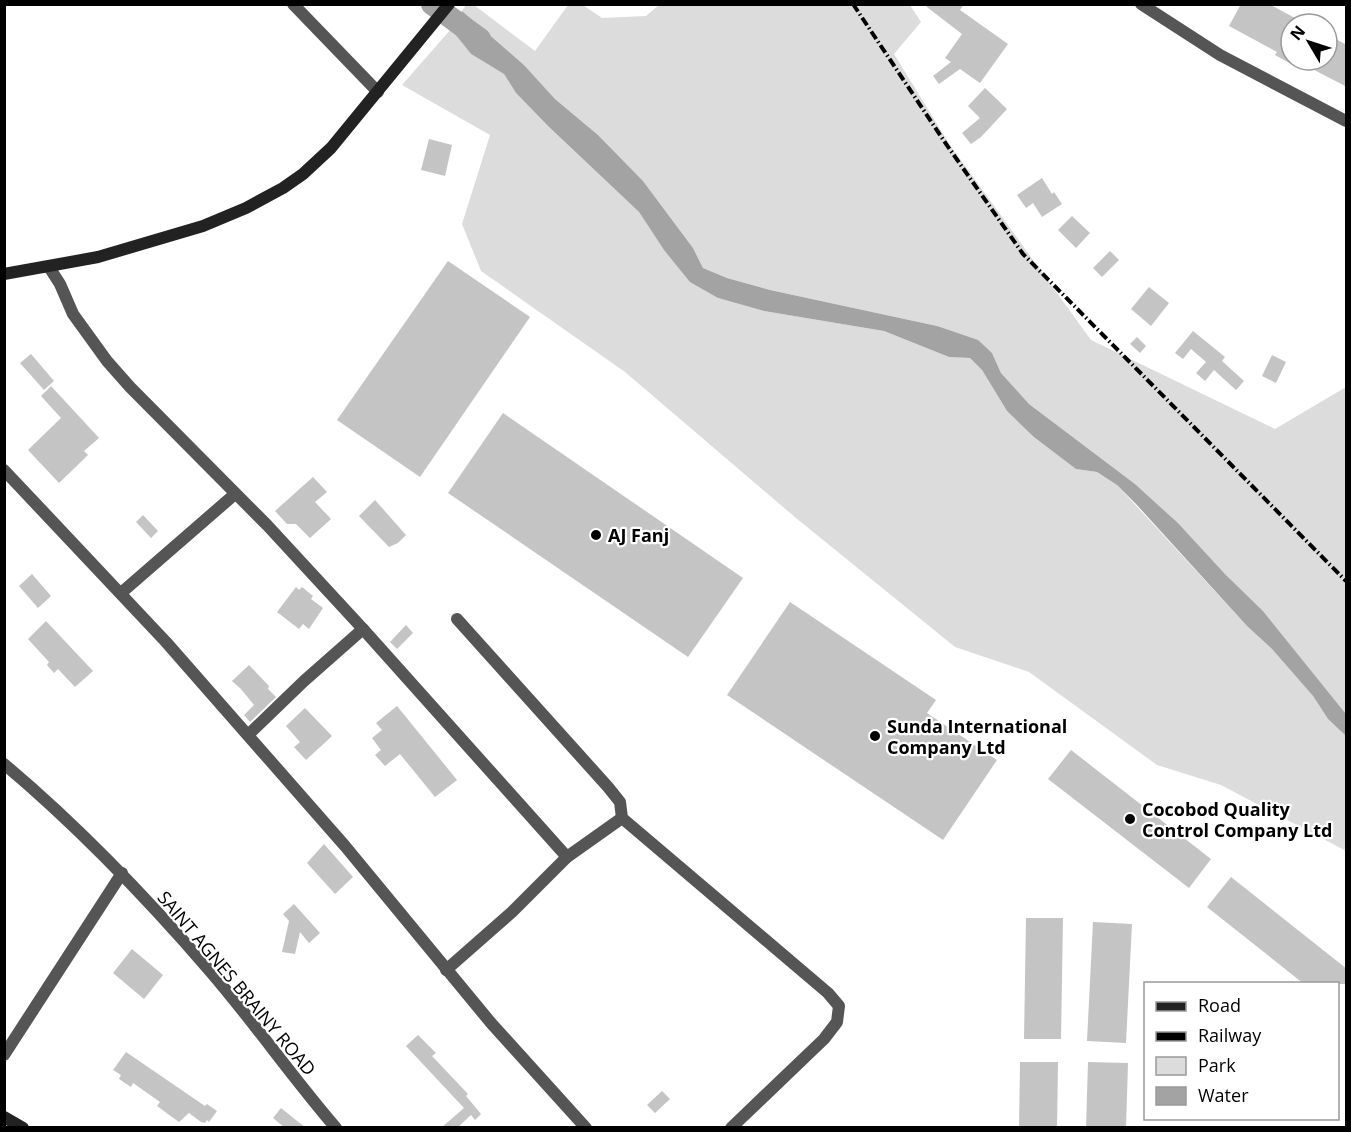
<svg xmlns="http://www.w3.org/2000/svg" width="1351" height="1132" font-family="'Open Sans',sans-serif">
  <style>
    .green { fill: #dcdcdc }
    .water { fill: #a3a3a3 }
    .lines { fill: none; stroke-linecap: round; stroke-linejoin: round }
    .river { stroke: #a3a3a3; stroke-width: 22 }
    .building { fill: #c4c4c4 }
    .minor { stroke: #555; stroke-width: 12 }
    .secondary { stroke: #222; stroke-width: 12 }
    .rail { stroke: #000; stroke-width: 4; stroke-dasharray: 9 3 1.5 3; stroke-linecap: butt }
    .poi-dot { fill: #000; stroke: #fff; stroke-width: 2 }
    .labels { text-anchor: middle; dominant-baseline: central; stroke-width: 4.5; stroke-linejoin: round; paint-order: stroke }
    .poi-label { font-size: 18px; font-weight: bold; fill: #000; stroke: #fff; text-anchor: start }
    .street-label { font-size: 18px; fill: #000; stroke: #fff }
  </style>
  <rect width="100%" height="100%" fill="#fff"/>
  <g class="green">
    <polygon points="660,4 910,5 921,22 894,54 950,145 1091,340 1275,429 1346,387 1346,714 1263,611 1225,574 1178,523 1135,484 1029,404 1001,373 992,353 937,326 770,290 727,278 703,268 693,248 643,181 598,135 555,99 524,65 462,11 466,5 474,5 535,51 568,5 583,5 602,18 646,16"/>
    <polygon points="451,29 471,54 504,74 516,93 548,126 639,212 664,250 718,298 764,311 884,331 949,357 970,358 982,370 1007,411 1076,469 1097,472 1117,485 1247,626 1272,649 1313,696 1328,719 1346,736 1346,851 1221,785 1157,765 1029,672 955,647 796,518 625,372 481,271 462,224 490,135 402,85"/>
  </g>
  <polygon class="water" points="462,11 524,65 555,99 598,135 643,181 693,248 703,268 727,278 770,290 937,326 978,340 992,353 1001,373 1029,404 1135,484 1178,523 1225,574 1263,611 1346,714 1346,736 1328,719 1313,696 1272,649 1247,626 1136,504 1117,485 1097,472 1076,469 1034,437 1007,411 982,370 970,358 949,357 884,331 764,311 718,298 690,282 664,250 639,212 548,126 516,93 504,74 471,54 451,29"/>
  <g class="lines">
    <polyline class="river" points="432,4 480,39"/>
  </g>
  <g class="building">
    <polygon points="923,4 964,4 960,10 1008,44 980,83 960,69 939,84 933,76 951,62 945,58 962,34"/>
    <polygon points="1241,4 1269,4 1306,24 1291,24 1291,64 1275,55 1277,52 1229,26"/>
    <polygon points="1330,36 1347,45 1347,87 1295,60 1327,60 1327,42"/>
    <polygon points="985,88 1007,109 981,137 971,144 962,133 980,118 968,106"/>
    <polygon points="429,139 452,145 445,176 421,170"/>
    <polygon points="1042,178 1052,194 1054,192 1062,204 1042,217 1033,203 1026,208 1017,195"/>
    <polygon points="1072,216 1090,233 1076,248 1058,230"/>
    <polygon points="1110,251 1119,260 1102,277 1093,268"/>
    <polygon points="448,261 530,317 420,477 337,420"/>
    <polygon points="1149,287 1169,303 1151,326 1131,309"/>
    <polygon points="1193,331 1225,357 1222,361 1244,381 1236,390 1214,370 1205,381 1196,373 1206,362 1191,349 1183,359 1175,353"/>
    <polygon points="1137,337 1146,346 1140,353 1130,344"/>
    <polygon points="31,354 54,381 44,390 20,363"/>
    <polygon points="1272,355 1286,362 1276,383 1262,376"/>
    <polygon points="51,386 99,438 84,451 88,455 59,483 28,450 61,418 41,396"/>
    <polygon points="503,413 743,578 688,657 448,493"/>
    <polygon points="313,477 327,492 315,502 331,519 310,538 296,524 287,524 275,511"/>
    <polygon points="375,500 406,535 398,543 389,547 359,516"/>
    <polygon points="143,515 158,531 151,538 136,522"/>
    <polygon points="32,574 51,596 38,608 19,586"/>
    <polygon points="296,587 299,590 302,587 313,596 311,599 323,608 309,629 303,624 299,629 277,612"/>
    <polygon points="790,602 936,700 927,713 997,760 943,840 727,695"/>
    <polygon points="46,621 93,671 75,687 58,669 54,673 47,665 49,662 28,639"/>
    <polygon points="406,625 413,633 397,649 390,642"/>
    <polygon points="249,665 269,686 268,689 276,697 250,722 244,715 254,705 241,689 232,681"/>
    <polygon points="397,706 457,780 435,797 400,754 385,766 375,755 381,750 372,738 382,730 376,723"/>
    <polygon points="305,708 332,736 306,760 294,747 300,742 286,726"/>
    <polygon points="1071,750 1211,859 1189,888 1048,779"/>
    <polygon points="324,844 353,877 335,894 307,863"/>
    <polygon points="1231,877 1347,969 1347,984 1304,984 1207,907"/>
    <polygon points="294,904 320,933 309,943 300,932 295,954 282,952 289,921 283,914"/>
    <polygon points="1026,918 1063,918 1061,1039 1024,1039"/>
    <polygon points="1093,922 1132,924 1126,1043 1087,1041"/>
    <polygon points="132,949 163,975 144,999 113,973"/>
    <polygon points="418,1035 436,1053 432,1056 468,1094 466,1096 481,1114 475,1120 471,1115 457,1128 441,1128 464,1108 406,1046"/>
    <polygon points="126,1052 202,1104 205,1106 207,1104 217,1111 209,1122 207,1120 205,1123 201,1122 189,1113 179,1122 157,1106 160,1102 133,1083 131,1087 119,1079 121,1075 113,1070"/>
    <polygon points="1020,1062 1058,1062 1057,1128 1019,1128"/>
    <polygon points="1088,1062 1128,1063 1126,1128 1086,1128"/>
    <polygon points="662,1091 670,1099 655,1113 647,1105"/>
    <polygon points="281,1108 306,1128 285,1128 273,1118"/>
  </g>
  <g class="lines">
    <g class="minor">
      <polyline points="293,4 378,92"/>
      <polyline points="1141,4 1220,55 1346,121"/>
      <polyline points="49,267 60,284 73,314 107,361 130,387 267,525 363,629"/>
      <polyline points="4,470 166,642 345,846 491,1023 586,1128"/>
      <polyline points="121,593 235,494"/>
      <polyline points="457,619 608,787 620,802 622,818 828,993 839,1006 837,1022 824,1039 731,1128"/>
      <polyline points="248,735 304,681 363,629 567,857"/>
      <path d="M4,764C79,827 146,897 210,971C254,1022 292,1077 336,1128"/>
      <polyline points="446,970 512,912 567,857 622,818"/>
      <polyline points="4,1055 122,873"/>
    </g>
    <g class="secondary">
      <polyline points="4,274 98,257 203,226 246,208 283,188 303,174 331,148 449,4"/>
      <polyline points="4,1117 23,1128"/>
    </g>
    <polyline class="rail" points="853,4 944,141 1023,254 1346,581"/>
  </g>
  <g class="poi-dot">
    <circle cx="596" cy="535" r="6"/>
    <circle cx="875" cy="736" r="6"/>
    <circle cx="1130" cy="819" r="6"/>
  </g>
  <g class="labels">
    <g class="poi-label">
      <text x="608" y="535">AJ Fanj</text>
      <text x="887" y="726">Sunda International<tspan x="887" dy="21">Company Ltd</tspan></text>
      <text x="1142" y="809">Cocobod Quality<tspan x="1142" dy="21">Control Company Ltd</tspan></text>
    </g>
    <g class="street-label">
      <text transform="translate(237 983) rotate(50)">SAINT AGNES BRAINY ROAD</text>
    </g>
  </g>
  <rect width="1351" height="1132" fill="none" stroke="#000000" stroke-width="12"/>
  <rect x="1144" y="982" width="195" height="138" fill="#ffffff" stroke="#999999" stroke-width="1.5"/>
  <rect x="1156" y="1002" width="30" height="9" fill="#222222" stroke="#999999" stroke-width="1.5"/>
  <text x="1198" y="1012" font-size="18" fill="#000000">Road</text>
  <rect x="1156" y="1032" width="30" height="9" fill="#000000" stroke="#999999" stroke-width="1.5"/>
  <text x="1198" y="1042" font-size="18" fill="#000000">Railway</text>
  <rect x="1156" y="1057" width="30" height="18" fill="#dcdcdc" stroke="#999999" stroke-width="1.5"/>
  <text x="1198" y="1072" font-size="18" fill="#000000">Park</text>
  <rect x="1156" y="1087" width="30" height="18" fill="#a3a3a3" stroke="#999999" stroke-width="1.5"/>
  <text x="1198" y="1102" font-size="18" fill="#000000">Water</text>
  <g transform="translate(1309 42) rotate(309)"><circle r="28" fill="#ffffff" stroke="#999999" stroke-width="1.5"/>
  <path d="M0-4.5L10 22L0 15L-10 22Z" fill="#000000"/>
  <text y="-9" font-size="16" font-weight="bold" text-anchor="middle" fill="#000000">N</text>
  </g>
</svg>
